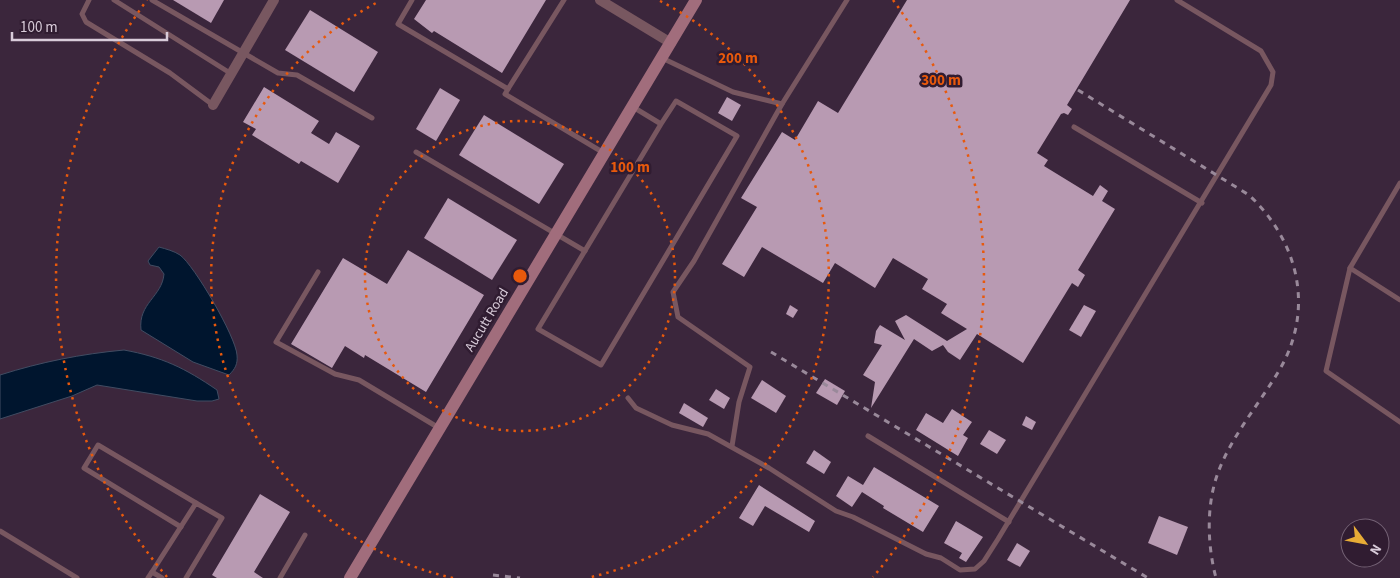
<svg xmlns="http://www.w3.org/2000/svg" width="1400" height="578" font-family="'Source Sans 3',sans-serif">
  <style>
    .water { fill: #00152e; stroke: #414c62 }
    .building { fill: #b89ab2 }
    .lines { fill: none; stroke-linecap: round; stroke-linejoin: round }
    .lane { stroke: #785760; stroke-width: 5 }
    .street { stroke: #785760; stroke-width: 10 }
    .secondary { stroke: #a16d7c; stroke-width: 12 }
    .rail { stroke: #99899a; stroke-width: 3; stroke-dasharray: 6 6; stroke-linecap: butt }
    .ring { fill: none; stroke: #e8590c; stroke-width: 2.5; stroke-dasharray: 2.5 5 }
    .labels { text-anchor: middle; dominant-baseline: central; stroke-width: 5; stroke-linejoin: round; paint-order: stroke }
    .street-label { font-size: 14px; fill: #d9ccda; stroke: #301c31 }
    .centre { fill: #e8590c; stroke: #301c31; stroke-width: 2.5 }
    .ring-label { font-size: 15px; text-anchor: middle; font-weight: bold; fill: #e8590c; stroke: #301c31; stroke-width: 5; stroke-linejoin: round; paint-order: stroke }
  </style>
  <rect width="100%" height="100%" fill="#3b263c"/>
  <g class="water">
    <path d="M159,247C166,249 174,251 180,255C194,265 236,337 237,355C238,364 235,369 229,375L193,362L141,330C138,303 162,297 164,274L159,267L150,265L148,261Z"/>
    <path d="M124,350C162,357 185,368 217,390L219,399L212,401H197L97,385L72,396L0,419V375C41,362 81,354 124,350Z"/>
  </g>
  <g class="building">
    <polygon points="173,0 224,0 211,23"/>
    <polygon points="426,0 546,0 502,73 434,31 432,33 414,19"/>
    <polygon points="907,0 1130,0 1067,105 1072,109 1068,115 1064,113 1061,114 1037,153 1048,160 1044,166 1093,196 1100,185 1108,191 1102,201 1115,209 1078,270 1085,275 1078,287 1072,283 1023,363 977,334 960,360 948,352 943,345 932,351 914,339 871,408 875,382 863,375 882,345 874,343 876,331 880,325 905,340 895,321 906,315 947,341 967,329 941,313 947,304 922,289 928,279 893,258 875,288 835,263 823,283 762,247 744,277 722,264 757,207 741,198 782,132 795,140 818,101 838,113"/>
    <polygon points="310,10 378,52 354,92 285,50"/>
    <polygon points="264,87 319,121 311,133 329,144 336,132 360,146 338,183 301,161 299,164 252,135 256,129 243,122"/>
    <polygon points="440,88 460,100 436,141 416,129"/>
    <polygon points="727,97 741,105 732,121 718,113"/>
    <polygon points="484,115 564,164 539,204 459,155"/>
    <polygon points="448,198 517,240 492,280 424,238"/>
    <polygon points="408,250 484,295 426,392 365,355 364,358 345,346 332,368 291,344 343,258 387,284"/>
    <polygon points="790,305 798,310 793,318 786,314"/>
    <polygon points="1084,305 1096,311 1081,337 1069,330"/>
    <polygon points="825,379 845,391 837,405 816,393"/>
    <polygon points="762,380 786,396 776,413 751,398"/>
    <polygon points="716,389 730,398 724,409 709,400"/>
    <polygon points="684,403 708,418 703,427 679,413"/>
    <polygon points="952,409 972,422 963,435 968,438 958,456 916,430 926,413 943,423"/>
    <polygon points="1026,416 1036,422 1032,430 1022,425"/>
    <polygon points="989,430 1006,440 997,454 980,444"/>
    <polygon points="814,450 831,462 824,474 806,463"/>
    <polygon points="874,467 939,506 923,532 883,508 884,506 862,492 852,507 836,496 848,476 863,485"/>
    <polygon points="759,485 815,521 809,532 765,506 753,526 739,518"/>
    <polygon points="260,494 290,512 254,572 263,578 217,578 212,575"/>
    <polygon points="1159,516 1188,527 1177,555 1148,543"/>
    <polygon points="956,521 983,537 966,562 959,558 962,553 944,543"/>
    <polygon points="1017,543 1030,551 1020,567 1007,560"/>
  </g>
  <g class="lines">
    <g class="lane">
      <polyline points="89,0 82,14 86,22 170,73 213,105"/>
      <polyline points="114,0 230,73"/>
      <polyline points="152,0 278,73 297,75 372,118"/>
      <polyline points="412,0 398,24 508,89 564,0"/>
      <polyline points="662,58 733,92 782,104 847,0"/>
      <polyline points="508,89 505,94 604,153"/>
      <polyline points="633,107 661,124 676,101 737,136 601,365 538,329 661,124"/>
      <polyline points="1074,127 1202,203"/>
      <polyline points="416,152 585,251"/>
      <polyline points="1400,183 1350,268 1326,371 1400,422"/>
      <polyline points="1350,268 1400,300"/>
      <polyline points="318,272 276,342 335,374 359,380 439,428"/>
      <polyline points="628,398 636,408 672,425 708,434 769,468 836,511 853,517 926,554 941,558 960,570 975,569 984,561 998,539 1271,85 1273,72 1261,51 1177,0"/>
      <polyline points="868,436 1009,522"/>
      <polyline points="732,446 739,402 750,367 678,317 673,292 694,261 782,104"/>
      <polyline points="181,527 84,468 98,445 196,503"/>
      <polyline points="0,531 77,578"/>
      <polyline points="152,572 196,503 222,518 186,578"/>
      <polyline points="148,578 152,572 162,578"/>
      <polyline points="280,578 305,535"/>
    </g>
    <g class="street">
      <polyline points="600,0 671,43"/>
      <polyline points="213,105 274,0"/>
    </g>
    <polyline class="secondary" points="350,578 696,0"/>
    <g class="rail">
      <path d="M1078,90L1249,195C1298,241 1315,308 1280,369C1260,403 1233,434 1219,470C1206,503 1207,544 1216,578"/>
      <polyline points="771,352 1148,578"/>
      <polyline points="493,575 520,578"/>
    </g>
  </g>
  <g class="ring">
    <circle cx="520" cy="276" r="155"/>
    <path d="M453 578A309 309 0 0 1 380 1M660 1A309 309 0 0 1 587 578"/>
    <path d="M167 577A464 464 0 0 1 147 0M893 0A464 464 0 0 1 873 577"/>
  </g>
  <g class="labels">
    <g class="street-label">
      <text transform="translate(487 320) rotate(-59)">Aucutt Road</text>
    </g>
  </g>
  <circle cx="520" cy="276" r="8" class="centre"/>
  <g class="ring-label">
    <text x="738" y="63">200 m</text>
    <text x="941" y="85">300 m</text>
    <text x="630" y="172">100 m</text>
  </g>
  <g transform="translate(1365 543) rotate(122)"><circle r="24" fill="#301c31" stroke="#746275"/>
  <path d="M0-4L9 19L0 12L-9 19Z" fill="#e7ac36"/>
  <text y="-8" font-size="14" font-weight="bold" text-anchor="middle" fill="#d9ccda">N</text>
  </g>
  <path d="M12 32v8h155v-8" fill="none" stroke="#d9ccda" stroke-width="2.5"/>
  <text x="20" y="32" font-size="15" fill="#d9ccda" stroke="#301c31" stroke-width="4" paint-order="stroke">100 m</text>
</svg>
